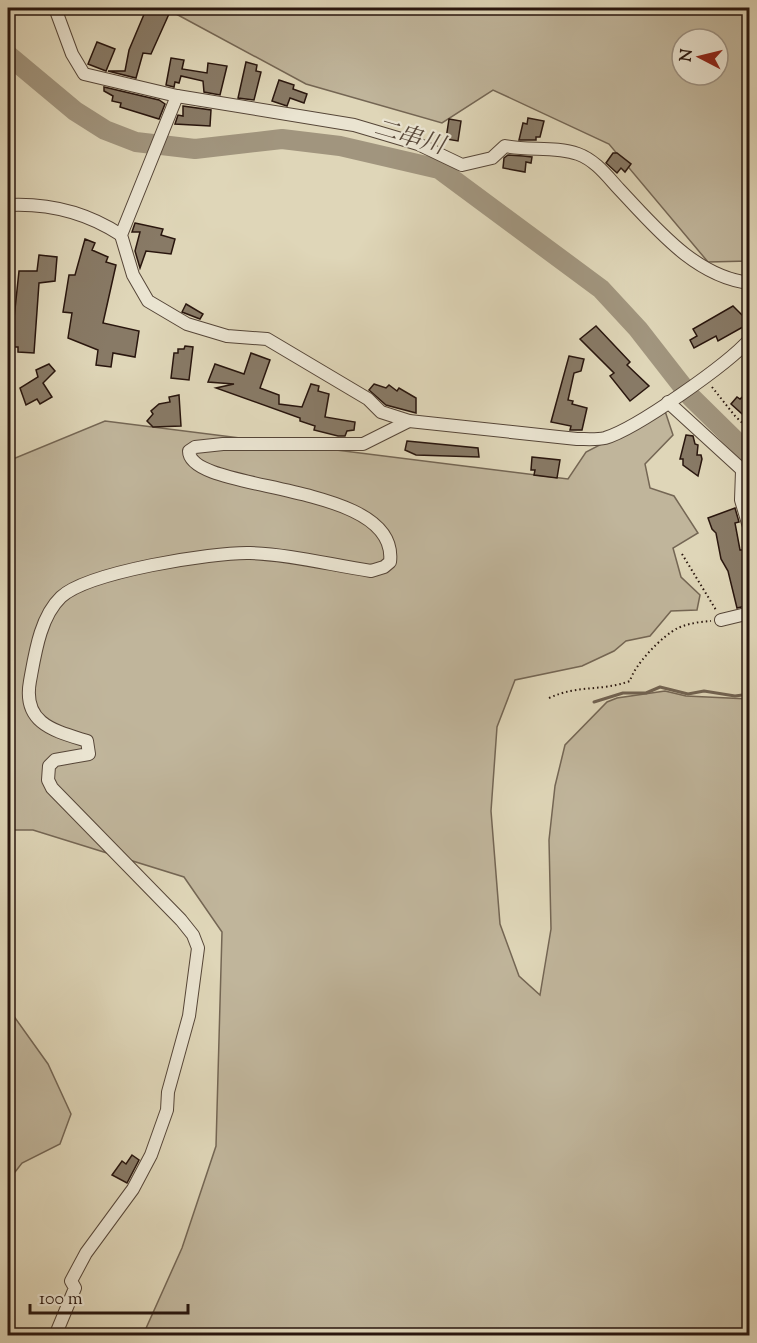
<svg xmlns="http://www.w3.org/2000/svg" width="757" height="1343" font-family="'Sorts Mill Goudy','Noto Serif JP',serif">
  <style>
    .green { fill: #c0b59b; stroke: #746654; stroke-width: 1.5; fill-rule: evenodd }
    .lines { fill: none; stroke-linecap: round; stroke-linejoin: round }
    .stream { stroke: #716251; stroke-width: 3 }
    .river { stroke: #a1957e; stroke-width: 20 }
    .building { fill: #887a66; stroke: #29160e; stroke-width: 1.5 }
    .minor-casing { stroke: #564638; stroke-width: 14 }
    .path { stroke: #29160e; stroke-width: 2; stroke-dasharray: 1.5 3; stroke-linecap: butt }
    .minor { stroke: #eae4d1; stroke-width: 12 }
    .labels { text-anchor: middle; dominant-baseline: central; stroke-width: 4.5; stroke-linejoin: round; paint-order: stroke }
    .water-label { font-size: 24px; font-style: italic; fill: #59493b; stroke: #eae4d1 }
  </style>
  <rect width="100%" height="100%" fill="#dfd6b8"/>
  <filter id="stains"><feTurbulence type="fractalNoise" baseFrequency=".00333" numOctaves="4"/><feColorMatrix values="0 0 0 0 .2 0 0 0 0 .09 0 0 0 0 .02 0 0 0 .5 -.17"/></filter>
  <radialGradient id="worn" r=".72"><stop offset=".6" stop-color="#630" stop-opacity="0"/><stop offset="1" stop-color="#630" stop-opacity=".3"/></radialGradient>
  <g class="green">
    <path d="M165,8H749V261L708,262L609,144L493,90L442,123L306,84ZM682,39H718V75H682Z"/>
    <polygon points="665,411 673,435 645,464 650,488 674,496 698,533 673,548 681,577 700,595 697,610 671,611 650,636 626,641 614,651 582,666 515,680 497,727 491,811 500,924 519,976 540,995 551,929 549,840 555,786 565,745 607,702 617,698 665,691 686,696 749,699 749,1335 143,1335 182,1248 216,1146 222,932 184,877 33,830 8,830 8,461 105,421 568,479 586,452"/>
    <polygon points="8,1008 48,1064 71,1114 60,1144 22,1163 8,1181"/>
  </g>
  <g class="lines">
    <polyline class="stream" points="594,702 623,693 646,693 660,687 688,694 704,691 735,696 750,694"/>
    <polyline class="river" points="8,55 75,111 105,130 136,142 195,149 282,139 340,146 439,169 601,289 638,329 691,397 750,455"/>
  </g>
  <g class="building">
    <polygon points="145,12 169,14 151,54 143,53 136,78 108,71 125,71 129,50"/>
    <polygon points="97,42 115,49 106,71 88,64"/>
    <polygon points="171,58 184,60 182,69 207,73 208,63 227,66 220,95 204,92 203,81 181,76 179,83 175,82 174,87 166,85"/>
    <polygon points="246,62 257,65 256,71 261,72 254,100 238,98"/>
    <polygon points="279,80 294,85 293,89 307,94 304,103 290,98 287,106 272,101"/>
    <polygon points="104,87 159,100 165,104 159,119 120,107 121,103 112,101 113,96 104,91"/>
    <polygon points="183,106 211,110 210,126 175,124 178,115 183,116"/>
    <polygon points="528,118 544,121 540,137 536,137 536,140 519,140 523,123 527,124"/>
    <polygon points="449,119 461,121 458,141 446,139"/>
    <polygon points="613,153 617,153 631,164 625,172 621,168 617,173 606,163"/>
    <polygon points="508,155 523,156 532,157 531,163 526,162 525,172 503,168 504,158"/>
    <polygon points="135,223 163,229 161,235 175,239 171,254 146,251 140,268 135,251 140,232 132,232"/>
    <polygon points="85,239 95,243 92,250 108,257 106,262 116,265 103,323 139,331 135,357 113,353 111,367 96,365 98,350 68,338 72,313 63,312 69,275 75,275"/>
    <polygon points="39,255 57,257 55,281 39,283 34,353 18,352 18,347 11,347 19,271 37,271"/>
    <polygon points="186,304 203,314 200,319 182,312"/>
    <polygon points="733,306 750,323 718,341 716,336 694,348 690,340 697,336 693,329"/>
    <polygon points="596,326 630,362 627,365 649,386 630,401 610,376 614,373 580,339"/>
    <polygon points="185,346 193,347 189,380 171,378 174,353 178,353 178,349 184,349"/>
    <polygon points="251,353 270,360 260,388 279,395 279,404 302,407 311,384 319,386 318,391 329,394 325,417 355,422 354,430 347,431 345,436 338,436 314,430 315,426 300,421 300,418 216,388 234,384 208,382 215,364 244,374"/>
    <polygon points="569,356 584,359 581,371 574,373 568,400 573,401 572,404 587,408 582,430 570,430 571,426 551,422"/>
    <polygon points="49,364 55,371 43,383 52,397 40,404 37,399 26,405 20,388 38,377 36,370"/>
    <polygon points="374,384 386,388 389,385 397,391 399,388 416,398 416,413 386,405 369,390"/>
    <polygon points="750,390 750,421 731,404 737,397 740,399"/>
    <polygon points="179,395 181,426 153,427 147,421 153,414 151,411 159,404 170,402 169,397"/>
    <polygon points="686,435 693,436 695,444 698,445 697,455 701,455 702,459 698,476 683,465 683,459 680,459"/>
    <polygon points="407,441 478,448 479,457 416,455 405,450"/>
    <polygon points="532,457 560,460 557,478 534,475 535,470 531,470"/>
    <polygon points="735,508 739,522 735,523 740,550 743,550 746,560 746,568 743,568 750,597 750,605 737,608 728,571 721,559 716,533 712,529 708,518"/>
    <polygon points="132,1155 139,1160 127,1183 112,1175 122,1161 126,1164"/>
  </g>
  <g class="lines">
    <defs>
      <g id="minor">
        <path d="M55,8L72,54L84,74L177,96L354,125L418,144L462,165L492,158L505,146C529,151 555,146 578,154C595,160 607,176 619,189C655,227 695,277 750,283"/>
        <path d="M177,96L121,235L133,275L148,301L187,324L227,336L267,339L368,399L381,412L409,421L577,439C586,439 597,440 605,438C636,429 728,364 750,339"/>
        <path d="M8,205C49,203 86,212 121,235"/>
        <polyline points="668,402 750,477"/>
        <polyline points="742,471 741,500 750,530"/>
        <polyline points="721,620 750,613"/>
        <path d="M55,1336L75,1288L71,1281L86,1253L133,1189L151,1155L167,1110L168,1092L189,1016L198,948L193,935L181,920L52,788L48,780L49,766L55,760L89,754L87,741C55,731 22,724 30,681C35,654 40,617 61,597C88,572 212,552 250,553C289,554 331,565 371,571L384,567L390,562C400,480 189,494 189,451L195,447L223,444H363L409,421"/>
      </g>
    </defs>
    <use href="#minor" class="minor-casing"/>
    <g class="path">
      <polyline points="712,387 735,416 750,430"/>
      <polyline points="682,554 716,610"/>
      <path d="M549,698C580,684 600,692 630,681C634,665 663,635 678,628C689,623 700,622 711,621"/>
    </g>
    <use href="#minor" class="minor"/>
  </g>
  <g class="labels">
    <g class="water-label">
      <text transform="translate(409 138) rotate(16)">二串川</text>
    </g>
  </g>
  <rect width="757" height="1343" fill="none" stroke="#dfd6b8" stroke-width="30"/>
  <rect x="9" y="9" width="739" height="1325" fill="none" stroke="#29160e" stroke-width="3"/>
  <rect x="15" y="15" width="727" height="1313" fill="none" stroke="#29160e" stroke-width="1.5"/>
  <g transform="translate(700 57) rotate(277)"><circle r="28" fill="#eae4d1" stroke="#9d9283" stroke-width="1.5"/>
  <path d="M0-4.5L10 22L0 15L-10 22Z" fill="#8f2418"/>
  <text y="-9" font-size="16" font-weight="bold" text-anchor="middle" fill="#29160e">N</text>
  </g>
  <path d="M30 1304v9h158v-9" fill="none" stroke="#29160e" stroke-width="3"/>
  <text x="39" y="1304" font-size="18" fill="#29160e" stroke="#eae4d1" stroke-width="4.5" paint-order="stroke">100 m</text>
  <rect width="100%" height="100%" filter="url(#stains)"/>
  <rect width="100%" height="100%" fill="url(#worn)"/>
</svg>
